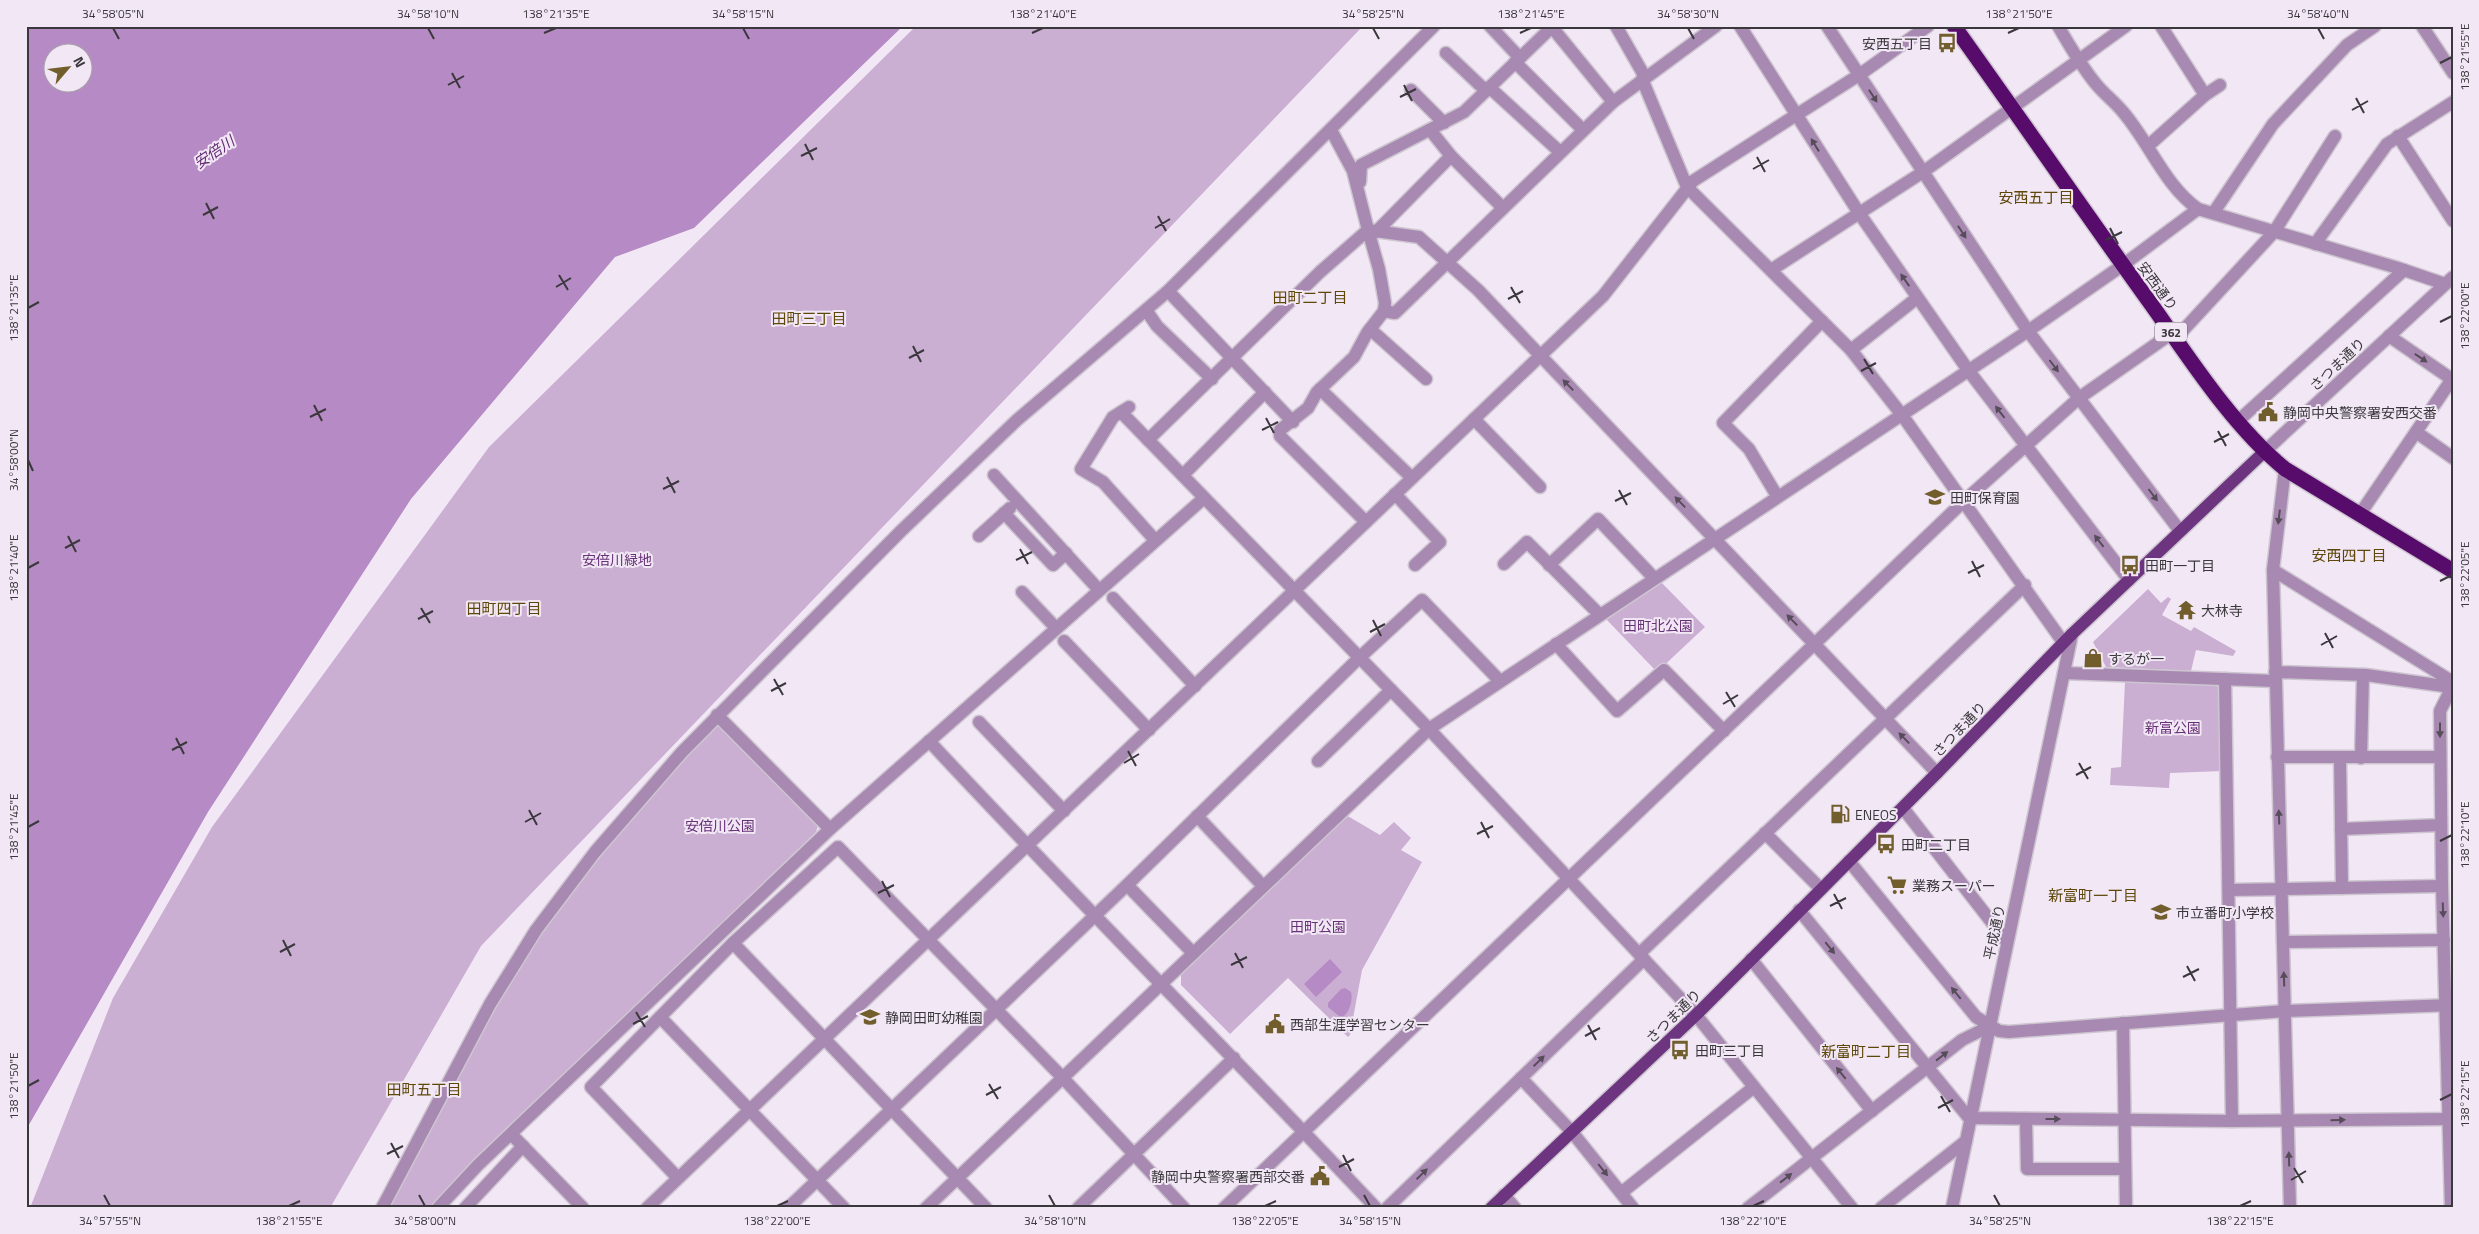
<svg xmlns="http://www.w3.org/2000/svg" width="2479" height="1234" font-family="'Titillium Web','Noto Sans JP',sans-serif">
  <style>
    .green { fill: #caafd3 }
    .water { fill: #b68ac4; fill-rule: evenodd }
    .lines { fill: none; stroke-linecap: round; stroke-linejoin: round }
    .minor-casing { stroke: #cdc5d0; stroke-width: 15 }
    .major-casing { stroke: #cdc5d0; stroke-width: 15 }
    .highway-casing { stroke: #cdc5d0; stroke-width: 18 }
    .minor { stroke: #a889b2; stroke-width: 12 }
    .major { stroke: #6d347f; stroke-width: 12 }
    .highway { stroke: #570b6b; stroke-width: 15 }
    .oneway { fill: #564c5a }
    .ticks { fill: none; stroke: #3b383d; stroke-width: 2 }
    .labels { text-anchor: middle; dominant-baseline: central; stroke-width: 4; stroke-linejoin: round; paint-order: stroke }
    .shield { fill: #f2e8f5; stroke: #726d74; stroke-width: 1 }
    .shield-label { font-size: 12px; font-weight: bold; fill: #3b383d }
    .poi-label { font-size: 14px; fill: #3b383d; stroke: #f2e8f5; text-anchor: start }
    .street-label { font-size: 14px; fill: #3b383d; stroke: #f2e8f5 }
    .park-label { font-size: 14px; fill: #673177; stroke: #f2e8f5 }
    .water-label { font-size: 15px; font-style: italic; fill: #622d73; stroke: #f2e8f5 }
    .neighbourhood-label { font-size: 15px; fill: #5e4709; stroke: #f2e8f5 }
    .neatline { fill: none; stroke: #3b383d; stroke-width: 2 }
    .ticks-label { font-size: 12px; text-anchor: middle; fill: #3b383d }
  </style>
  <rect width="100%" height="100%" fill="#f2e8f5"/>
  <g class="green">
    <polygon points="916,26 1363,26 481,946 330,1208 30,1208 113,998 212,827 489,447"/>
    <polygon points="1661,582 1705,627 1657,672 1606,619"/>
    <polygon points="2148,589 2161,603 2168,597 2171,599 2162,615 2191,631 2194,627 2236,651 2233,656 2196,650 2191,671 2106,667 2093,642"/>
    <polygon points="2125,681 2215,684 2222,691 2223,771 2170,773 2169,788 2110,785 2111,768 2121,767"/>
    <polygon points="718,721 819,823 816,832 551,1089 434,1208 386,1208 489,1018 540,935 579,883 655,790"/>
    <polygon points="1346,815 1380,835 1394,822 1411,838 1401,850 1422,862 1362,970 1350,1035 1348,1037 1288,978 1230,1034 1181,985 1181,973"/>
  </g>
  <g class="water">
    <path d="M26,26H903L694,228L615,257L411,499L208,812L26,1130ZM52,52H82V82H52Z"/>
    <polygon points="1330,959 1342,972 1316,997 1304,984"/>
    <path d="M1345,988L1351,992C1353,999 1350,1011 1344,1016H1339L1328,1007V1003L1341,989Z"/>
  </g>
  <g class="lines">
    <defs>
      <g id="minor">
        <polyline points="1490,26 1520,58"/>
        <polyline points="1551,26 1613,102"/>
        <polyline points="1616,26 1645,77"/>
        <polyline points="1740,26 1859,213 1968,370 2129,580"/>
        <polyline points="1827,26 2028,331 2180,531"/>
        <path d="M2058,26C2070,46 2081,66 2096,84C2104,94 2115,102 2123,112C2149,142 2165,186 2198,209L2398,268L2445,284"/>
        <polyline points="2161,26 2205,95"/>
        <polyline points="2422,26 2453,73"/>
        <polyline points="1446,53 1486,91"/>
        <polyline points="1515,62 1583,130"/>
        <polyline points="1642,79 1687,187 1851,350 1902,415 2063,642"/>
        <polyline points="1489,87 1560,152"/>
        <polyline points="1411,90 1444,123"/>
        <polyline points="1331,130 1353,171 1368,230 1419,237 1478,290 1937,773"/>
        <polyline points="1431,131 1451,156 1503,208"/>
        <polyline points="2398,136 2453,221"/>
        <polyline points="2148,146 2205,95 2220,85"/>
        <polyline points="1360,182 1361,165 1464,112 1553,26"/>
        <polyline points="2214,212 2273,124 2347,45 2375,26"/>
        <polyline points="1376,232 1451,156"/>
        <polyline points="2315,244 2387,144 2453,102"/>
        <polyline points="1771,270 1923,172 2126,26"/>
        <polyline points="1168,291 1293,422"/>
        <polyline points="1146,310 1157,326 1212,379"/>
        <polyline points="1384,311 1395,313 1613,102 1716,26"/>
        <polyline points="1370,329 1426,379"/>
        <polyline points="2389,336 2453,380"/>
        <polyline points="2176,338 2274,232 2335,136"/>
        <polyline points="1851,350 1917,298"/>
        <polyline points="1320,389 1412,478"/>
        <polyline points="1129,407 1113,417 1081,469 1103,482 1155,540"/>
        <polyline points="1121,412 1429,729 1696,1015 1852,1208"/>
        <polyline points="1474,419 1540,487"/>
        <polyline points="2238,421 2404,270"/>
        <polyline points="2416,432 2453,458"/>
        <polyline points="1148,440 1320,272 1368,230 1379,269 1385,303 1384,311 1367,333 1354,357 1317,392 1308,408 1280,430 1280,436 1366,522"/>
        <polyline points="2264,452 2453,277"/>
        <polyline points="2285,469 2273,570 2290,1208"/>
        <polyline points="994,475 1099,590"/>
        <polyline points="1183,475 1265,392"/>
        <polyline points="1395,494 1440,542 1415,565"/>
        <polyline points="1777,496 1749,449 1723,423 1822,321"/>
        <polyline points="1004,513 1053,565 1066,553"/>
        <polyline points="2360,514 2452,379"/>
        <polyline points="979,536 1010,508"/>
        <polyline points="1504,564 1527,542 1600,615"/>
        <polyline points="1549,565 1598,519 1654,578"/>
        <polyline points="2273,570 2453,682"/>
        <polyline points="1022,592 1056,628"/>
        <polyline points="1113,598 1195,686"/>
        <polyline points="1064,641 1149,730"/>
        <polyline points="1556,644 1617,711 1664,670 1724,731"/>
        <polyline points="2275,672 2366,675 2451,687"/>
        <polyline points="2064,673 2275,681"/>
        <polyline points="2225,679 2232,1121"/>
        <polyline points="717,715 830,829"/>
        <polyline points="979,722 1064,811"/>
        <path d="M929,741C1076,899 1228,1051 1376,1208"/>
        <polyline points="2277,757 2440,757"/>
        <polyline points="2340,758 2342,888"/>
        <polyline points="2361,758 2363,675"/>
        <polyline points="1318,761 1391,690"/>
        <polyline points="1903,808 2007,942"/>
        <polyline points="1197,816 1263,886"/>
        <polyline points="2341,829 2441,825"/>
        <polyline points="1765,833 1821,889"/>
        <polyline points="1849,861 1976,1017 1999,1031 2009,1032 2285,1011 2453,1005"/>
        <polyline points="2229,890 2442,886"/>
        <polyline points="1799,910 1969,1118 2232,1121 2450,1119"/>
        <polyline points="2283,942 2444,940"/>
        <polyline points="733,943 986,1208"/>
        <polyline points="1193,953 1127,885 1359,658 1422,600 1500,681"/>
        <polyline points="1639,954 2025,585"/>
        <polyline points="1751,959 1872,1111"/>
        <polyline points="660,1017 844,1208"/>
        <polyline points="2123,1023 2126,1208"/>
        <polyline points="1521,1078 1572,1132 1633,1208"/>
        <polyline points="2026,1119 2027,1169 2125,1169"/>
        <polyline points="511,1134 583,1208"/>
        <polyline points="678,1178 591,1087 733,943 838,847 1062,1077 1184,1208"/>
        <polyline points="1621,1193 1754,1087"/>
        <polyline points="1504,1195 1515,1208"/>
        <polyline points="382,1208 490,1004 536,930 595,852 682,752 901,531 1017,420 1168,291 1434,26"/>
        <polyline points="438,1208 478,1165 830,829 1204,498"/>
        <polyline points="465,1208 523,1146"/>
        <polyline points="647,1208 1603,296 1693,181 1859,75 1928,26"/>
        <polyline points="788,1208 1127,885"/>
        <polyline points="926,1208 1429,729 2028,331 2123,265 2198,209"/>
        <polyline points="1078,1208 1234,1058"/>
        <polyline points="1224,1208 1964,501 2079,398 2172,333"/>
        <polyline points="1387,1208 1644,959"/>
        <polyline points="1748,1208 1962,1040 1990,1026"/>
        <polyline points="1881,1208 1966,1141"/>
        <polyline points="1952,1208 2072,634"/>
        <polyline points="2451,1208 2442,886 2440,711 2453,685"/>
      </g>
      <polyline id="major" points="1491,1208 1696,1015 1937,773 2072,634 2264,452 2273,459"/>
      <path id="highway" d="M1954,26C2022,121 2088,217 2156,311C2193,364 2235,428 2285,469L2453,571"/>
    </defs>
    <use href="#minor" class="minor-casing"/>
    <use href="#major" class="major-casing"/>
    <use href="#highway" class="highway-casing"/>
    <use href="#minor" class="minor"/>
    <use href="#major" class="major"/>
    <use href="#highway" class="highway"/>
  </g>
  <defs><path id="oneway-solid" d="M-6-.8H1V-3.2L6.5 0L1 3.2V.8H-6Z" transform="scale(1.25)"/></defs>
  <g class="oneway">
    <use href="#oneway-solid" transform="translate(1873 96) rotate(57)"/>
    <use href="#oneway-solid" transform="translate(1815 145) rotate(-122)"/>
    <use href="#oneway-solid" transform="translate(1962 232) rotate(57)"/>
    <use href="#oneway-solid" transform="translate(1905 280) rotate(-125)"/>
    <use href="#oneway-solid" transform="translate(2421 358) rotate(34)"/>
    <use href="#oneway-solid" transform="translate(2054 366) rotate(53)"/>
    <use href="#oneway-solid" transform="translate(1568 385) rotate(-134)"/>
    <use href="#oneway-solid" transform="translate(2000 412) rotate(-128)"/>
    <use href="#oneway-solid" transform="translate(2153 495) rotate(53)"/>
    <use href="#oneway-solid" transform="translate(1680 502) rotate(-134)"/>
    <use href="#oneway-solid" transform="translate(2279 517) rotate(97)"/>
    <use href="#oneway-solid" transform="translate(2099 541) rotate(-128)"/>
    <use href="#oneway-solid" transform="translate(1792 620) rotate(-134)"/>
    <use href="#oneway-solid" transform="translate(2440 730) rotate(90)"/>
    <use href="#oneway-solid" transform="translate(1904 738) rotate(-134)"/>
    <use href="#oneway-solid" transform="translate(2279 817) rotate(-92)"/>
    <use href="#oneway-solid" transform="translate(2443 910) rotate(88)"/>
    <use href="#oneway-solid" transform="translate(1830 948) rotate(51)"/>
    <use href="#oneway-solid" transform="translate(2284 979) rotate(-92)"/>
    <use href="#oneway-solid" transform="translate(1956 993) rotate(-129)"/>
    <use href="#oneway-solid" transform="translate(1942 1056) rotate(-38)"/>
    <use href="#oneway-solid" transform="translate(1539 1061) rotate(-44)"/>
    <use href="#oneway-solid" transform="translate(1841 1073) rotate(-129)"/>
    <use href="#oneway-solid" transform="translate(2053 1119)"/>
    <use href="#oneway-solid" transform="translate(2338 1120) rotate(-1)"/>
    <use href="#oneway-solid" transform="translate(2289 1159) rotate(-92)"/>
    <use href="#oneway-solid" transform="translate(1603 1170) rotate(51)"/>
    <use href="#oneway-solid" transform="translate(1422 1174) rotate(-44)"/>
    <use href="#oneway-solid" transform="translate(1786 1178) rotate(-38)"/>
  </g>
  <path class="ticks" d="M113,28L119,39M428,28L434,39M743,28L749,39M1373,28L1379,39M1688,28L1694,39M2318,28L2324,39M544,33L556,28M1032,33L1043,28M1520,33L1531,28M2008,33L2019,28M2440,63L2452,57M452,73L460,88M448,85L464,76M1404,85L1412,101M1400,97L1416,89M2356,98L2364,113M2352,110L2368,101M805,144L813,160M801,156L817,148M1757,157L1765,172M1753,169L1769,160M206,203L214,219M203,215L218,207M1158,216L1166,231M1155,228L1170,219M2110,228L2118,244M2106,240L2122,232M559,275L568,290M556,287L571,278M1511,287L1520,303M1508,299L1523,291M28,308L39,302M2440,322L2452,316M913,346L921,362M909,358L924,350M1864,359L1873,374M1861,371L1876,363M314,405L322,421M310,417L326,409M1266,418L1274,433M1262,430L1278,422M2218,431L2226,446M2214,442L2229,434M28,460L33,471M667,477L675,493M663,489L679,481M1619,490L1627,505M1615,501L1631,493M68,536L76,552M65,548L80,540M1020,549L1028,564M1016,560L1032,552M1972,561L1980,577M28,568L39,562M1968,573L1984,565M2440,581L2452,575M421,608L430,623M418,619L433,611M1373,620L1381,636M1370,632L1385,624M2325,633L2333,648M2321,645L2337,636M774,679L783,695M771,691L786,683M1726,692L1735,707M1723,704L1738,695M176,738L184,754M172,750L187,742M1128,751L1136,766M1124,763L1139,754M2079,763L2088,779M2076,775L2091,767M529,810L537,825M525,822L541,813M1481,822L1489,838M28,827L39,821M1477,834L1493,826M2440,841L2452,835M882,881L890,897M878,893L894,885M1834,894L1842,909M1830,906L1846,898M283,940L291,956M280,952L295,944M1235,953L1243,968M1231,965L1247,957M2187,966L2195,981M2183,977L2199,969M636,1012L645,1027M633,1024L648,1016M1588,1025L1596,1040M1585,1036L1600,1028M989,1084L998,1099M28,1086L39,1080M986,1095L1001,1087M1941,1096L1950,1112M2440,1100L2452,1094M1938,1108L1953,1100M391,1143L399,1158M387,1154L403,1146M1343,1155L1351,1171M1339,1167L1354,1159M2294,1168L2303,1183M2291,1180L2306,1171M104,1195L110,1206M419,1195L425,1206M1049,1195L1055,1206M1364,1195L1370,1206M1994,1195L2000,1206M289,1206L300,1201M777,1206L788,1201M1265,1206L1276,1201M1753,1206L1764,1201M2240,1206L2251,1201"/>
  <defs>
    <symbol id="bus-bare" viewBox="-9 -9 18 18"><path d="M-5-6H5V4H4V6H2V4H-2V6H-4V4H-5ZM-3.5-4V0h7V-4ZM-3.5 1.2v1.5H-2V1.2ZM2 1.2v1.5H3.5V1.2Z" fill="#725d2d" stroke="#f2e8f5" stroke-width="2.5" paint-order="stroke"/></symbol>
    <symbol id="civic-bare" viewBox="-9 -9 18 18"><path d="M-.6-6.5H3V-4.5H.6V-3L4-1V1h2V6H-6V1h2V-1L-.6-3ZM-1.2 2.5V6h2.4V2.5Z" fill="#725d2d" stroke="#f2e8f5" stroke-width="2.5" paint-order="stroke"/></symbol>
    <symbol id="school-bare" viewBox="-9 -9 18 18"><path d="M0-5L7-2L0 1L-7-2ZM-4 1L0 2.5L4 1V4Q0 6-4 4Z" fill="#725d2d" stroke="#f2e8f5" stroke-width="2.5" paint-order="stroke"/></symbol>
    <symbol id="temple-bare" viewBox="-9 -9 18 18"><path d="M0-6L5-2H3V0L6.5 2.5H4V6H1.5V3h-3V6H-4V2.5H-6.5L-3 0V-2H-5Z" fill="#725d2d" stroke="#f2e8f5" stroke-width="2.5" paint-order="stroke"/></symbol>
    <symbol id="shop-bare" viewBox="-9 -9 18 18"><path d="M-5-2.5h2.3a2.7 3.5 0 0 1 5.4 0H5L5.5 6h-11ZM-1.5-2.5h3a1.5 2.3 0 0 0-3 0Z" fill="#725d2d" stroke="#f2e8f5" stroke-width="2.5" paint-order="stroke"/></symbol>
    <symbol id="fuel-bare" viewBox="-9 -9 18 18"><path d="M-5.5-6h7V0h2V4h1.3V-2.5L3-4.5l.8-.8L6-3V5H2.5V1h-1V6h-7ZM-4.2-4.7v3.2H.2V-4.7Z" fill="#725d2d" stroke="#f2e8f5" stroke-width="2.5" paint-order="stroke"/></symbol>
    <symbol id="supermarket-bare" viewBox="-9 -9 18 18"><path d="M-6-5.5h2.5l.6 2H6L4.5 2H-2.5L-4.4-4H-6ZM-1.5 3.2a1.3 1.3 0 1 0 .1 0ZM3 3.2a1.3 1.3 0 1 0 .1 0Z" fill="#725d2d" stroke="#f2e8f5" stroke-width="2.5" paint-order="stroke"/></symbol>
  </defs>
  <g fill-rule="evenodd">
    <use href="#bus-bare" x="1933" y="29" width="28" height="28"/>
    <use href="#civic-bare" x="2254" y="398" width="28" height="28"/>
    <use href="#school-bare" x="1921" y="483" width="28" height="28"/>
    <use href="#bus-bare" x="2116" y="551" width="28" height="28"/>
    <use href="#temple-bare" x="2172" y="596" width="28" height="28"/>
    <use href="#shop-bare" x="2079" y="644" width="28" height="28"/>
    <use href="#fuel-bare" x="1826" y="800" width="28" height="28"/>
    <use href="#bus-bare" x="1872" y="830" width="28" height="28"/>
    <use href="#supermarket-bare" x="1883" y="871" width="28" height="28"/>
    <use href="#school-bare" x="2147" y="898" width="28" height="28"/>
    <use href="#school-bare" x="856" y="1003" width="28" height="28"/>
    <use href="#civic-bare" x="1261" y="1010" width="28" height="28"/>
    <use href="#bus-bare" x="1666" y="1036" width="28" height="28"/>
    <use href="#civic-bare" x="1306" y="1162" width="28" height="28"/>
  </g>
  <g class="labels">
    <rect class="shield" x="2155" y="322.5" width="32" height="19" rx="4"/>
    <g class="shield-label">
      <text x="2171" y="332">362</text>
    </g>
    <g class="poi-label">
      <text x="1932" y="43" text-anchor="end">安西五丁目</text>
      <text x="2283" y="412">静岡中央警察署安西交番</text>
      <text x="1950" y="497">田町保育園</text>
      <text x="2145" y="565">田町一丁目</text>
      <text x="2201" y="610">大林寺</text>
      <text x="2108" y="658">するが一</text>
      <text x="1855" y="814">ENEOS</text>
      <text x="1901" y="844">田町二丁目</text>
      <text x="1912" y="885">業務スーパー</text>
      <text x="2176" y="912">市立番町小学校</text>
      <text x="885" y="1017">静岡田町幼稚園</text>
      <text x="1290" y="1024">西部生涯学習センター</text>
      <text x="1695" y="1050">田町三丁目</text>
      <text x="1305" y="1176" text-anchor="end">静岡中央警察署西部交番</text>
    </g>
    <g class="street-label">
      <text transform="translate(2158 286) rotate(54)">安西通り</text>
      <text transform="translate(2337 364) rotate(-43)">さつま通り</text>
      <text transform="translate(1959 729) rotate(-46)">さつま通り</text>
      <text transform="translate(1994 932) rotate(-78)">平成通り</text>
      <text transform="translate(1673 1016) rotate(-44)">さつま通り</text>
    </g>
    <g class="park-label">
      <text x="617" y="559">安倍川緑地</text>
      <text x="1658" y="625">田町北公園</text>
      <text x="2173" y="727">新富公園</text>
      <text x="720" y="825">安倍川公園</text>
      <text x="1318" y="926">田町公園</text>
    </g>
    <g class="water-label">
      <text transform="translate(214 152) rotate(-34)">安倍川</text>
    </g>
    <g class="neighbourhood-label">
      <text x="2036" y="197">安西五丁目</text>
      <text x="1310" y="297">田町二丁目</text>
      <text x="809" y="318">田町三丁目</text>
      <text x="2349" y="555">安西四丁目</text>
      <text x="504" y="608">田町四丁目</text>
      <text x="2093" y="895">新富町一丁目</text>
      <text x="1866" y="1051">新富町二丁目</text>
      <text x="424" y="1089">田町五丁目</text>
    </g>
  </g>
  <rect width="2479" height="1234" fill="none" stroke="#f2e8f5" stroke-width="55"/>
  <g transform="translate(68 68) rotate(62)"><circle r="24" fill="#f2e8f5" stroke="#a9a2ab"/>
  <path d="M0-4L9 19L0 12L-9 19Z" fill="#725d2d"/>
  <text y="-8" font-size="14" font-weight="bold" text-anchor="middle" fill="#3b383d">N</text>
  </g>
  <rect x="28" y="28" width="2424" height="1178" class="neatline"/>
  <g class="ticks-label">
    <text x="113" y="18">34°58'05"N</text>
    <text x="428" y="18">34°58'10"N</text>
    <text x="556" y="18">138°21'35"E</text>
    <text x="743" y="18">34°58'15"N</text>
    <text x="1043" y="18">138°21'40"E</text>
    <text x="1373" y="18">34°58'25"N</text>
    <text x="1531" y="18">138°21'45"E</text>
    <text x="1688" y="18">34°58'30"N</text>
    <text x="2019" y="18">138°21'50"E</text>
    <text x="2318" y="18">34°58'40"N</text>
    <text transform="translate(2465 57) rotate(-90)" y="4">138°21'55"E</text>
    <text transform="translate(14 308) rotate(-90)" y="4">138°21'35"E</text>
    <text transform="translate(2465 316) rotate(-90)" y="4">138°22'00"E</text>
    <text transform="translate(14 460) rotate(-90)" y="4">34°58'00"N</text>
    <text transform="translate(14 568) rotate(-90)" y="4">138°21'40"E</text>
    <text transform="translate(2465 575) rotate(-90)" y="4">138°22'05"E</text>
    <text transform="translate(14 827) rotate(-90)" y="4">138°21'45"E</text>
    <text transform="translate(2465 835) rotate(-90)" y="4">138°22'10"E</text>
    <text transform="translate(14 1086) rotate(-90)" y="4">138°21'50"E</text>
    <text transform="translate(2465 1094) rotate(-90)" y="4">138°22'15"E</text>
    <text x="110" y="1225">34°57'55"N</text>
    <text x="289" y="1225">138°21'55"E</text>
    <text x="425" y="1225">34°58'00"N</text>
    <text x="777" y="1225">138°22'00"E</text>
    <text x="1055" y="1225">34°58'10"N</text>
    <text x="1265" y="1225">138°22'05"E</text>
    <text x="1370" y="1225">34°58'15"N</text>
    <text x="1753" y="1225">138°22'10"E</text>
    <text x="2000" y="1225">34°58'25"N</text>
    <text x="2240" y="1225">138°22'15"E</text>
  </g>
</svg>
